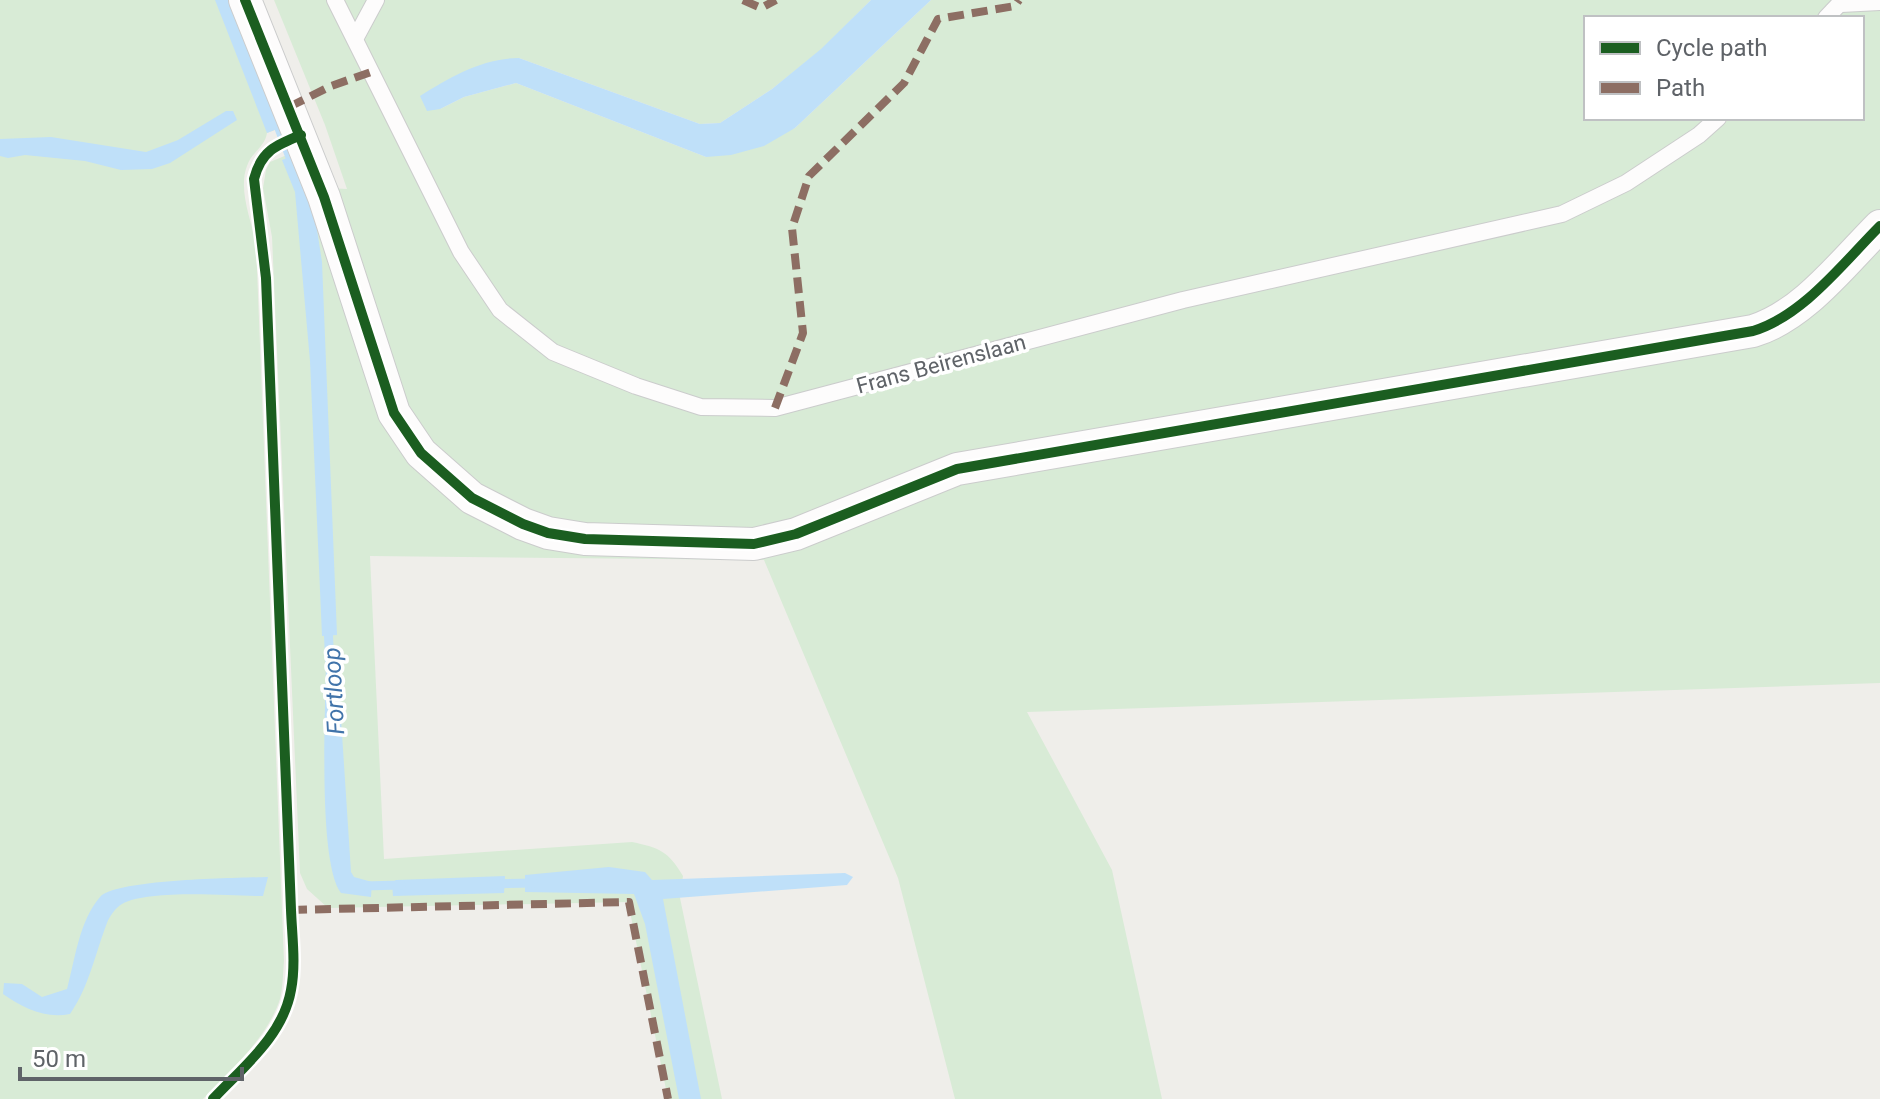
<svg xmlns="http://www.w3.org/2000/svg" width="1880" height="1099" font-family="Roboto,sans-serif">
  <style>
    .green { fill: #d8ebd6; fill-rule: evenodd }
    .water { fill: #bfe0f9 }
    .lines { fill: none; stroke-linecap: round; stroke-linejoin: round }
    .stream { stroke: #bfe0f9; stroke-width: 9 }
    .service-casing { stroke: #cbcccc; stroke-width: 18 }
    .minor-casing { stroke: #cbcccc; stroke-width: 34 }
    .service { stroke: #fdfcfc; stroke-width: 16 }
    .minor { stroke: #fdfcfc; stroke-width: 32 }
    .quiet { stroke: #8d6e63; stroke-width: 8; stroke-dasharray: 16 8; stroke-linecap: butt }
    .cycleway-casing { stroke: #fff; stroke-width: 15 }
    .cycleway { stroke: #1b5e20; stroke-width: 10 }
    .labels { text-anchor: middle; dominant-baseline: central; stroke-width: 7; stroke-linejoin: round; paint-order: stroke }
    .street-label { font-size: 22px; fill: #5f6368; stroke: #fff }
    .water-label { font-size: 24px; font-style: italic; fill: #4174aa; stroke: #fff }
  </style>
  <rect width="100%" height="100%" fill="#efeeea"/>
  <g class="green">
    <path d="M0,0H234L285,126L267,133C265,147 251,153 247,166C238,189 251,220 256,243L284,961C283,973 283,987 280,999C268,1037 230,1071 203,1099H0Z"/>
    <path d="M274,0H871L821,50L772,89L720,123L700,124L519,58L440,109L464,97L516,83L706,157L795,128L931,0H1880V683L1027,712L1112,870L1162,1099H955L898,878L764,560L370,556L384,859L632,842C660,848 668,851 683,876L680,898L722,1099H668L628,902L328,908L307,889L300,873L272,237L263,188L266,170L270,162L294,152L309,187L347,189L325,125ZM1586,18H1862V118H1586Z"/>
  </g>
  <g class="water">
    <polygon points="215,0 234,0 285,126 267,133"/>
    <path d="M871,0H931L795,128L764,146L731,155L706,157L516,83L464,97L440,109L427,111L420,96C450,77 483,58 519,58L700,124L720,123L772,89L821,49Z"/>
    <polygon points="226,111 233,111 237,120 170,163 152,169 121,170 85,161 25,155 8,158 0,156 0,139 51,137 146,152 178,140"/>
    <polygon points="295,155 316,223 322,262 337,635 322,636 310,361 295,192 282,160"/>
    <path d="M326,657H337L351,872L354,877L372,882L371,897L341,893C317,862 326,703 326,657Z"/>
    <polygon points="609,867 645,872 652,880 845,873 853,877 847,885 663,899 701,1099 679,1099 645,924 634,894 525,892 525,875"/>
    <polygon points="505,876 504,893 393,896 392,883 396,880"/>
    <path d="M268,877L263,896C229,896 150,889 122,904C116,907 109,917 107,923C95,954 89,987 70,1014C45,1019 23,1008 3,994L4,983L22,984L42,997L67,989C75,960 79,921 100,897C116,879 238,878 268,877Z"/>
  </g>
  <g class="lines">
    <g class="stream">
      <polyline points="275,118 294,168"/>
      <polyline points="328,624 330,669"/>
      <polyline points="492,884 533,883"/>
      <polyline points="364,886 401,885"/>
    </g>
    <defs>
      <g id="service">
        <polyline points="335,0 461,252 500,310 553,352 636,386 701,407 775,408 1183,300 1562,214 1626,183 1699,135 1718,118"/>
        <polyline points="1841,4 1880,2"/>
        <polyline points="1826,18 1843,0"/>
        <polyline points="355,39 376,0"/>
      </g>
      <path id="minor" d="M245,0L324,197L394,413L421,453L472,498L523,524L548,533L585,539L754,544L796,534L957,469L1753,331C1803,316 1843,263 1880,226"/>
    </defs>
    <use href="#service" class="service-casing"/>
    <use href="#minor" class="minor-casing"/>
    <use href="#service" class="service"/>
    <use href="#minor" class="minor"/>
    <g class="quiet">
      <polyline points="743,0 761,8 776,0"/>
      <polyline points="289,107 331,86 371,72"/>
      <polyline points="775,408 803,333 792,228 809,176 904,83 938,19 1015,6 1019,0"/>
      <polyline points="291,910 629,902 668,1099"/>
    </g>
    <defs>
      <g id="cycleway">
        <path d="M245,0L324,197L394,413L421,453L472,498L523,524L548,533L585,539L754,544L796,534L957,469L1753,331C1803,316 1843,263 1880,226"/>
        <path d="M213,1099C243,1067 283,1036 291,990C296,964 292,936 291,910L266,278L254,179C261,151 276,145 301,135"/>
      </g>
    </defs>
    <use href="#cycleway" class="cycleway-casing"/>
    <use href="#cycleway" class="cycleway"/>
  </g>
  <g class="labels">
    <g class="street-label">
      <text transform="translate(941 364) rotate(-15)">Frans Beirenslaan</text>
    </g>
    <g class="water-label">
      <text transform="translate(334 691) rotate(-93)">Fortloop</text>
    </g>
  </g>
  <rect x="1584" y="16" width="280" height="104" fill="#ffffff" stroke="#bfc1c3" stroke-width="2"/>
  <rect x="1600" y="42" width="40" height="12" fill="#1b5e20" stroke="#bfc1c3" stroke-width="2"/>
  <text x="1656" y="56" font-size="24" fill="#5f6368">Cycle path</text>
  <rect x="1600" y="82" width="40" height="12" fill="#8d6e63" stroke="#bfc1c3" stroke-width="2"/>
  <text x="1656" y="96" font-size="24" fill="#5f6368">Path</text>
  <path d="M20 1067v12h222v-12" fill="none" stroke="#5f6368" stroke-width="4"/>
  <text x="32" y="1067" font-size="24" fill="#5f6368" stroke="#ffffff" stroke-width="6" paint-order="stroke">50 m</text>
</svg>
